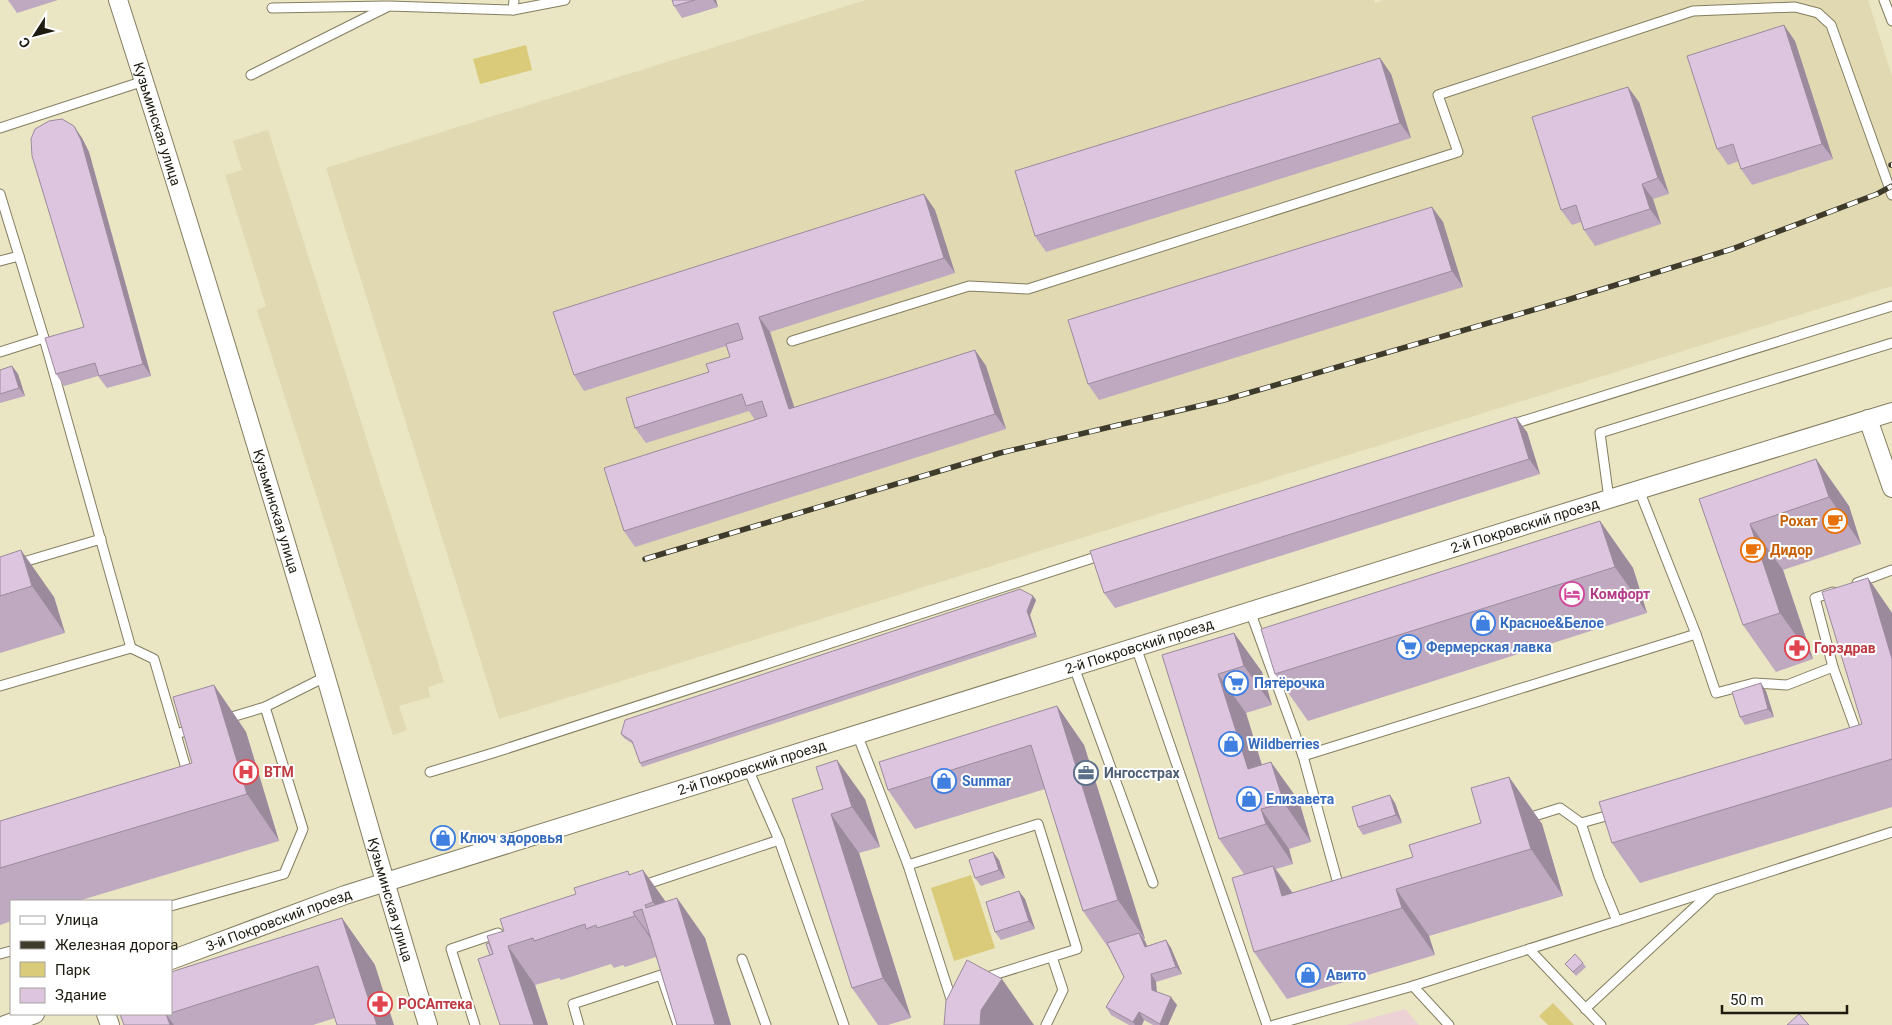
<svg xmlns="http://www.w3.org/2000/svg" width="1892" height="1025" font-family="Roboto,sans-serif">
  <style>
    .built { fill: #e0d9b1 }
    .education { fill: #ecd2d5 }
    .green { fill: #d9cb79 }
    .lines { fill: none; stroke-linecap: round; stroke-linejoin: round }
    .lane-casing { stroke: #837e60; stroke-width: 11 }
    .street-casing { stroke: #837e60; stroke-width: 20 }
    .lane { stroke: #fff; stroke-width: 9 }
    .street { stroke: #fff; stroke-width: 18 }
    .rail-casing { stroke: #3e3b2c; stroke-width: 5.5 }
    .rail { stroke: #fff; stroke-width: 4; stroke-dasharray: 11; stroke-linecap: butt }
    .wall { fill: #bea9c0 }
    .shaded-wall { fill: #9b8a9c }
    .building { fill: #ddc5df; stroke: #9b8a9c }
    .labels { text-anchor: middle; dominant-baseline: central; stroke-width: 4; stroke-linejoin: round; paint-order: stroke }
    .street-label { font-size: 14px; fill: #1e1c10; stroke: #fff }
    .food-label { font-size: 14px; font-weight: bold; fill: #c56008; stroke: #fff; text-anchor: end }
    .hotel-label { font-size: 14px; font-weight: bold; fill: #b23c85; stroke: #fff; text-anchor: start }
    .shop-label { font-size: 14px; font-weight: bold; fill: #366cbe; stroke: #fff; text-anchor: start }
    .health-label { font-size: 14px; font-weight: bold; fill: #be3a42; stroke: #fff; text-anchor: start }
    .service-label { font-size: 14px; font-weight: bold; fill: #4e5e75; stroke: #fff; text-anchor: start }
  </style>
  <rect width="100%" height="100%" fill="#eae5c3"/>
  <g class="built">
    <polygon points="866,0 1374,0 1375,3 1384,0 1868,0 1892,76 1892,286 499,719 326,168"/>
    <polygon points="268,130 444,682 428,687 430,697 399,706 407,730 393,735 257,310 266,306 225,175 242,170 233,141"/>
  </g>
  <polygon class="education" points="1405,1009 1419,1025 1346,1025"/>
  <g class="green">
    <polygon points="526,45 532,70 480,84 473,59"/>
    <polygon points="971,875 995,948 954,961 931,888"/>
    <polygon points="1553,1003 1574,1025 1548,1025 1539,1016"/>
  </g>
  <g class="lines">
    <defs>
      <g id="lane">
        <polyline points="1884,0 1892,21"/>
        <polyline points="272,8 386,6"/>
        <polyline points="513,10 565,0"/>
        <polyline points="251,75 389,6 513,10 514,0"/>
        <polyline points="0,128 144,81"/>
        <polyline points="0,194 19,256"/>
        <polyline points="0,261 19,256 44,338 131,648"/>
        <polyline points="792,341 969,286 1028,289 1458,152 1438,95 1693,11 1795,7 1818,13 1831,25 1892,195"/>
        <polyline points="0,352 44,338"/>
        <polyline points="1510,425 1892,306"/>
        <polyline points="1639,490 1696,634 1716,693 1754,683 1787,685 1833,667 1815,598 1833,592"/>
        <polyline points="1609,499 1600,433 1892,343"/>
        <polyline points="0,569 101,539"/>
        <polyline points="1857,583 1892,570"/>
        <polyline points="1250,611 1303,756 1340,891"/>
        <polyline points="1136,647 1267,1025"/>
        <polyline points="1074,667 1153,883"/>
        <polyline points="1833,667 1858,736"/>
        <polyline points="0,686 131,648 154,659 176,734 193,729"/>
        <polyline points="225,719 265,707 325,677"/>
        <polyline points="176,734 188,775"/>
        <polyline points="857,734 908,865 953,1005"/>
        <polyline points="1303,756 1696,634"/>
        <polyline points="430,772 493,753 1102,555"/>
        <polyline points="1581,823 1613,814"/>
        <polyline points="779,840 844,1025"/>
        <polyline points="908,865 1038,824 1077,949 984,978"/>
        <polyline points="641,886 779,840 748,769"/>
        <polyline points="171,906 284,874 303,829 265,707"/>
        <polyline points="1617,921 1892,832"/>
        <polyline points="1529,949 1601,1025"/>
        <polyline points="0,954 11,951"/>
        <polyline points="742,959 766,1025"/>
        <polyline points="1413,986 1449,1025"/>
        <polyline points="1585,1009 1711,892"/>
        <polyline points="475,1025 451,949 498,933"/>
        <polyline points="579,1025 573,1004 661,975 678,1025"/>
        <polyline points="1046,1025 1063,990 1052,957"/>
        <polyline points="1274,1025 1413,986 1617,921 1599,877 1581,823 1560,808 1525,819"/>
      </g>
      <g id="street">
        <path id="s1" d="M118,0C190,224 258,449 325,674C359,791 392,909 428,1025"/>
        <polyline points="1868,419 1892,488"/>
        <path id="s2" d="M171,960L345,895L386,882L1609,499L1892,412"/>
        <polyline points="106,1014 110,1025"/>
        <polyline points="5,1025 35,1014"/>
      </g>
    </defs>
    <use href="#lane" class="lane-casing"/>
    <use href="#street" class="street-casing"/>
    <use href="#lane" class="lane"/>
    <use href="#street" class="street"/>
    <defs>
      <g id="rail">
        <polyline points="1891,165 1892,165"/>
        <polyline points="645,559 1000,453 1224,400 1564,301 1732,249 1877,194 1892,186"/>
      </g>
    </defs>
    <use href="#rail" class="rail-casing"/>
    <use href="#rail" class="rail"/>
  </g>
  <g class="wall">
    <polygon points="8,0 58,0 17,13"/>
    <polygon points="672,0 716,0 718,7 682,18 674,6"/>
    <polygon points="1795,41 1833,159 1752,185 1741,169 1739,161 1728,165 1717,149"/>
    <polygon points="1380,58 1391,74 1411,138 1046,252 1035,236"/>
    <polygon points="1639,102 1669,194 1653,199 1661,224 1595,246 1584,230 1581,222 1572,225 1561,210"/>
    <polygon points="82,138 89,152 151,376 107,388 98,376 64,386 56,374 84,327"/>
    <polygon points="924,194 935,210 955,273 770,332 794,408 975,350 986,366 1006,429 635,547 624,531 755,420 749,411 646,443 635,428 730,357 726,346 584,391 574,375"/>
    <polygon points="1432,207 1443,222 1463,287 1099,400 1088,384"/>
    <polygon points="12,366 18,374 25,396 0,403 0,370"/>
    <polygon points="1527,432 1540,474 1115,608 1104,593"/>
    <polygon points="1816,459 1849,506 1861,544 1783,570 1813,659 1776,672 1743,625 1699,499"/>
    <polygon points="1600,521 1633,568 1647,613 1308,721 1275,674"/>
    <polygon points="0,557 54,597 65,633 0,653"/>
    <polygon points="1868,578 1892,613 1892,807 1640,883 1612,843 1862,724"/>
    <polygon points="1033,596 1036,600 1030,615 1037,637 642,767 640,763 633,744 624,738 621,734"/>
    <polygon points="1234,633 1262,672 1272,705 1246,713 1262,765 1299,801 1311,842 1289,849 1293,864 1276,869 1293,893 1413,857 1481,823 1509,777 1542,824 1563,896 1429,936 1435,955 1287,999 1254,952 1244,874 1219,839 1162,655"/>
    <polygon points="214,685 246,732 279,841 78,901 11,901 11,921 0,925 0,821 192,763"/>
    <polygon points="1766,691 1774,717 1745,725 1740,717"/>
    <polygon points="1057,706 1084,745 1145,939 1144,939 1147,946 1166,940 1171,948 1182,974 1156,982 1157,992 1177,1005 1168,1025 1153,1025 1144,1020 1142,1025 1129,1025 1111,1015 1106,1007 1124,977 1110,950 1083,911 1045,789 915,829 888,790"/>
    <polygon points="823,789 865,799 880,847 859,853 911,1018 888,1025 878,1025 852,988"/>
    <polygon points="1395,803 1402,823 1363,835 1358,827"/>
    <polygon points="999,860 1005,878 981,886 975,878"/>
    <polygon points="630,874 666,902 677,898 705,938 731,1025 677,1025 656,957 625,967 623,965 614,968 611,964 561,980 559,978 535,985 548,1025 500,1025 490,955 489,943 504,931 576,894"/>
    <polygon points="1025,899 1035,929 1001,940 995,932"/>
    <polygon points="342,918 375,965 335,1018 313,1025 124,1025 120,1014 171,1014 171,972"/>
    <polygon points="1583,963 1586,967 1576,976 1565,964"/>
  </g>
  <g class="shaded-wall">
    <polygon points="713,0 716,0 718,7"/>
    <polygon points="1784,25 1795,41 1833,159 1822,144"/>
    <polygon points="1380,58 1391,74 1411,138 1400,123"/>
    <polygon points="1628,87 1639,102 1669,194 1658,178"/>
    <polygon points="74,126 82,138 89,152 151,376 143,364"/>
    <polygon points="1642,184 1653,199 1661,224 1650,209"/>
    <polygon points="924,194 935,210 955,273 944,258"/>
    <polygon points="1432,207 1443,222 1463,287 1452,271"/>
    <polygon points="759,317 770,332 800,425 789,409"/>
    <polygon points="975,350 986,366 1006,429 995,414"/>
    <polygon points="12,366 18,374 25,396 19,388"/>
    <polygon points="1516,417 1527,432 1540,474 1529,459"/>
    <polygon points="1816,459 1849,506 1861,544 1829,497"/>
    <polygon points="1600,521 1633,568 1647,613 1615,567"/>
    <polygon points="1750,524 1783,570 1813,659 1780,613"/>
    <polygon points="21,550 54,597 65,633 32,586"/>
    <polygon points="1868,578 1892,613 1892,659"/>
    <polygon points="1033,596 1036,600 1030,615 1037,637 1035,633 1027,611"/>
    <polygon points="1234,633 1262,672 1272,705 1244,666"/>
    <polygon points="1218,674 1246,713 1274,805 1248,769"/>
    <polygon points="1761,683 1766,691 1774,717 1768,709"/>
    <polygon points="214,685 246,732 279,841 247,794"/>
    <polygon points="1057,706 1084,745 1145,939 1118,900"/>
    <polygon points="837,760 865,799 880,847 852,807"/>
    <polygon points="1271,762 1299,801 1311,842 1284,803"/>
    <polygon points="1509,777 1542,824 1563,896 1531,849"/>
    <polygon points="1390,795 1395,803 1402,823 1396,815"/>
    <polygon points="1261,809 1289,849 1293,864 1266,824"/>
    <polygon points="831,814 859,853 911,1018 883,978"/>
    <polygon points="993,852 999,860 1005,878 999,870"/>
    <polygon points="1273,866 1306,912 1282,896"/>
    <polygon points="643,870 671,909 681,941 653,902"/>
    <polygon points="1396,889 1429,936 1435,955 1402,908"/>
    <polygon points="1019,891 1025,899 1035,929 1029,921"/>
    <polygon points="677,898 705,938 731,1025 716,1025 715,1024"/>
    <polygon points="633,912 661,951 662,955 635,916"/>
    <polygon points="342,918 375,965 394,1025 377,1025"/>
    <polygon points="1139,933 1145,941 1151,955 1145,947"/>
    <polygon points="1166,940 1171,948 1182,974 1176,967"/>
    <polygon points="508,946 535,985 548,1025 534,1025"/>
    <polygon points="1151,974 1156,982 1157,998 1152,990"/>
    <polygon points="1002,979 1034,1025 980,1025 981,1010"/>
    <polygon points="1171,997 1177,1005 1168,1025 1160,1025 1160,1024"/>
    <polygon points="1139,1012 1144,1020 1142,1025 1135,1025 1133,1022"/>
    <polygon points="166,1014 174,1025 170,1025"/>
  </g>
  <g class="building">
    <polygon points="672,0 695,0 674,6"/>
    <polygon points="1784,25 1822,144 1741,169 1733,144 1717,149 1687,56"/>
    <polygon points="1380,58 1400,123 1035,236 1015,171"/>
    <polygon points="1628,87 1658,178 1642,184 1650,209 1584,230 1576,205 1561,210 1532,117"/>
    <polygon points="62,119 74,126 81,140 143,364 99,376 95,363 56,374 45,338 84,327 32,156 31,139 35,129 49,121"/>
    <polygon points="924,194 944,258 759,317 789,409 975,350 995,414 624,531 604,468 767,416 762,401 746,406 742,394 635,428 626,398 709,372 706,364 730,357 726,344 743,339 738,323 574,375 553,312"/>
    <polygon points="1432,207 1452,271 1088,384 1068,320"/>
    <polygon points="12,366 19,388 0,394 0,370"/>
    <polygon points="1516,417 1529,459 1104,593 1090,551"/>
    <polygon points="1816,459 1829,497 1750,524 1780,613 1743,625 1699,499"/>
    <polygon points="1600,521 1615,567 1275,674 1261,629"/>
    <polygon points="21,550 32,586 0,596 0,557"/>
    <polygon points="1868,578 1892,659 1892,759 1612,843 1599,802 1862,724 1822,592"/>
    <polygon points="1020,589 1033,596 1027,611 1035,633 640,763 632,741 621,734 625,720"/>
    <polygon points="1234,633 1244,666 1218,674 1248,769 1271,762 1284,803 1261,809 1266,824 1219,839 1162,655"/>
    <polygon points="1761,683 1768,709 1740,717 1732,692"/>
    <polygon points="214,685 247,794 0,868 0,821 192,763 173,697"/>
    <polygon points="1057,706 1118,900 1083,911 1031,745 888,790 879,762"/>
    <polygon points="837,760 852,807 831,814 883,978 852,988 792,799 823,789 816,767"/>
    <polygon points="1509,777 1531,849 1396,889 1402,908 1254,952 1232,878 1273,866 1282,896 1413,857 1409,845 1481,823 1471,788"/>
    <polygon points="1390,795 1396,815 1358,827 1352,807"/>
    <polygon points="993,852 999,870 975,878 969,860"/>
    <polygon points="643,870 653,902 645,905 646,908 677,898 715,1024 713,1025 677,1025 642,909 633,912 635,916 597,928 596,925 586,929 585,924 534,941 533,938 508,946 534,1025 500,1025 478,959 493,954 487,936 504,931 500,919 576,894 574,888 628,871 629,875"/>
    <polygon points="1019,891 1029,921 995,932 986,902"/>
    <polygon points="342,918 377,1025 337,1025 318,966 171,1013 171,972"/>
    <polygon points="1139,933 1145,947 1166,940 1176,967 1151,974 1152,990 1171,997 1160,1024 1139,1012 1133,1022 1106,1007 1124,977 1107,943"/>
    <polygon points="489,943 493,954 490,955 486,944"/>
    <polygon points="1575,954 1583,963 1573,972 1565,964"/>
    <polygon points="967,960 1002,979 981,1010 980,1025 944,1025 946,1001"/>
    <polygon points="120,1014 169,1014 166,1014 170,1025 124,1025"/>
    <polygon points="1799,1014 1809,1025 1787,1025"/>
  </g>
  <defs>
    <symbol id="cafe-ring" viewBox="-11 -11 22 22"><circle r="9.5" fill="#fff" stroke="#e8710a" stroke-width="1.5"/><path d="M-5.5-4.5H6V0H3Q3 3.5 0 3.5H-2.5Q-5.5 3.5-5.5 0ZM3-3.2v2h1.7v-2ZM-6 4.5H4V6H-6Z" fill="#e8710a"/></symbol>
    <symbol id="hotel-ring" viewBox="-11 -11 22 22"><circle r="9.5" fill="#fff" stroke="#d1479c" stroke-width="1.5"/><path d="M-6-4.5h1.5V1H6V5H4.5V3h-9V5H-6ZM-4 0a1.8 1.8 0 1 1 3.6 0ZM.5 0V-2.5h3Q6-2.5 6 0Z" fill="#d1479c"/></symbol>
    <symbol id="shop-ring" viewBox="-11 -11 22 22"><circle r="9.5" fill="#fff" stroke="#3f7fe0" stroke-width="1.5"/><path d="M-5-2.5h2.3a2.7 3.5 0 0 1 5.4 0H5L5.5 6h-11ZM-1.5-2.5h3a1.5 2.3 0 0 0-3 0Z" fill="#3f7fe0"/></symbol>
    <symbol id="supermarket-ring" viewBox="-11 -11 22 22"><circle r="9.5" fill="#fff" stroke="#3f7fe0" stroke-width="1.5"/><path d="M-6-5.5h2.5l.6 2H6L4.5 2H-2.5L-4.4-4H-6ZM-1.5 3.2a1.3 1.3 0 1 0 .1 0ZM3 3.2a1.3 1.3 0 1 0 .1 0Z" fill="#3f7fe0"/></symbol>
    <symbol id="pharmacy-ring" viewBox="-11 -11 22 22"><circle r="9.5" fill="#fff" stroke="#e0444e" stroke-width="1.5"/><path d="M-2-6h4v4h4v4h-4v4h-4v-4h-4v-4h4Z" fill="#e0444e"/></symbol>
    <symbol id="hospital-ring" viewBox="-11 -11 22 22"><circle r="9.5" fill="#fff" stroke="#e0444e" stroke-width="1.5"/><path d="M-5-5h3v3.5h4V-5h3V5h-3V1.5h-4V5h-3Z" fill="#e0444e"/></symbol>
    <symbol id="office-ring" viewBox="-11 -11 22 22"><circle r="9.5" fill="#fff" stroke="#5c6f8a" stroke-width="1.5"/><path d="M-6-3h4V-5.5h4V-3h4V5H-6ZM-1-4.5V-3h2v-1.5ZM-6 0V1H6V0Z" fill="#5c6f8a"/></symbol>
  </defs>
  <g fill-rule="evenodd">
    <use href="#cafe-ring" x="1821" y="507" width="28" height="28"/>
    <use href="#cafe-ring" x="1739" y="536" width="28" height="28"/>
    <use href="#hotel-ring" x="1558" y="580" width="28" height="28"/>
    <use href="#shop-ring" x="1469" y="609" width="28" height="28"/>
    <use href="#supermarket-ring" x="1395" y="633" width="28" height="28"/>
    <use href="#pharmacy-ring" x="1783" y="634" width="28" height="28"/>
    <use href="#supermarket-ring" x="1222" y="669" width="28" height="28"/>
    <use href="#shop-ring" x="1217" y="730" width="28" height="28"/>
    <use href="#hospital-ring" x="232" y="758" width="28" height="28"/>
    <use href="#office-ring" x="1072" y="759" width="28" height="28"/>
    <use href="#shop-ring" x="930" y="767" width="28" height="28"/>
    <use href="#shop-ring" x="1235" y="785" width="28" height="28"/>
    <use href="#shop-ring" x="429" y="824" width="28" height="28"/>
    <use href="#shop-ring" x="1294" y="961" width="28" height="28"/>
    <use href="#pharmacy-ring" x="366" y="990" width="28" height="28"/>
  </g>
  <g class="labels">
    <g class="street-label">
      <text stroke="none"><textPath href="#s1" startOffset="130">Кузьминская улица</textPath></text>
      <text stroke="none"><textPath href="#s1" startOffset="535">Кузьминская улица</textPath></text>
      <text stroke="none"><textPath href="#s2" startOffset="1422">2-й Покровский проезд</textPath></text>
      <text stroke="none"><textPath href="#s2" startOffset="1018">2-й Покровский проезд</textPath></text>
      <text stroke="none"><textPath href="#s2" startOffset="612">2-й Покровский проезд</textPath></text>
      <text stroke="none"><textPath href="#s1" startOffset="940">Кузьминская улица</textPath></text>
      <text stroke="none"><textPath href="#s2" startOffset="115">3-й Покровский проезд</textPath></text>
    </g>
    <g class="food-label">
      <text x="1818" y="521">Рохат</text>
      <text x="1770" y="550" text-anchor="start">Дидор</text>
    </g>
    <g class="hotel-label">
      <text x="1590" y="594">Комфорт</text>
    </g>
    <g class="shop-label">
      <text x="1500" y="623">Красное&amp;Белое</text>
      <text x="1426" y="647">Фермерская лавка</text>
      <text x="1254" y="683">Пятёрочка</text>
      <text x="1248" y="744">Wildberries</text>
      <text x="962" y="781">Sunmar</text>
      <text x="1266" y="799">Елизавета</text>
      <text x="460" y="838">Ключ здоровья</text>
      <text x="1326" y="975">Авито</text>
    </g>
    <g class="health-label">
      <text x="1814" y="648">Горздрав</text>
      <text x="264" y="772">ВТМ</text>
      <text x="398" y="1004">РОСАптека</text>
    </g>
    <g class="service-label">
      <text x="1104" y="773">Ингосстрах</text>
    </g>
  </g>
  <rect x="10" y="900" width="162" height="115" fill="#ffffff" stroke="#a5a49f"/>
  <rect x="20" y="916" width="25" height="8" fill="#ffffff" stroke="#a5a49f"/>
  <text x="55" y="925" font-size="15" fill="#1e1c10">Улица</text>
  <rect x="20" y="941" width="25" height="8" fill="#3e3b2c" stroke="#a5a49f"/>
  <text x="55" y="950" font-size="15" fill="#1e1c10">Железная дорога</text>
  <rect x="20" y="962" width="25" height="15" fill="#d9cb79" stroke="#a5a49f"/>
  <text x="55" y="975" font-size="15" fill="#1e1c10">Парк</text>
  <rect x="20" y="988" width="25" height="15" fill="#ddc5df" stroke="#a5a49f"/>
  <text x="55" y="1000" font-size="15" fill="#1e1c10">Здание</text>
  <g transform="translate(35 35) rotate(234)" stroke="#ffffff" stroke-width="4" paint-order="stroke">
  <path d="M0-4L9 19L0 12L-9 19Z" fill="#1e1c10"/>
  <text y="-8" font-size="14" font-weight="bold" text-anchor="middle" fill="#1e1c10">С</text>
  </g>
  <path d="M1722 1005v8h125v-8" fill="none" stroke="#1e1c10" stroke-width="2.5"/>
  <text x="1730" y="1005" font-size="15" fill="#1e1c10" stroke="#ffffff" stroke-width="4" paint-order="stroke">50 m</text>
</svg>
